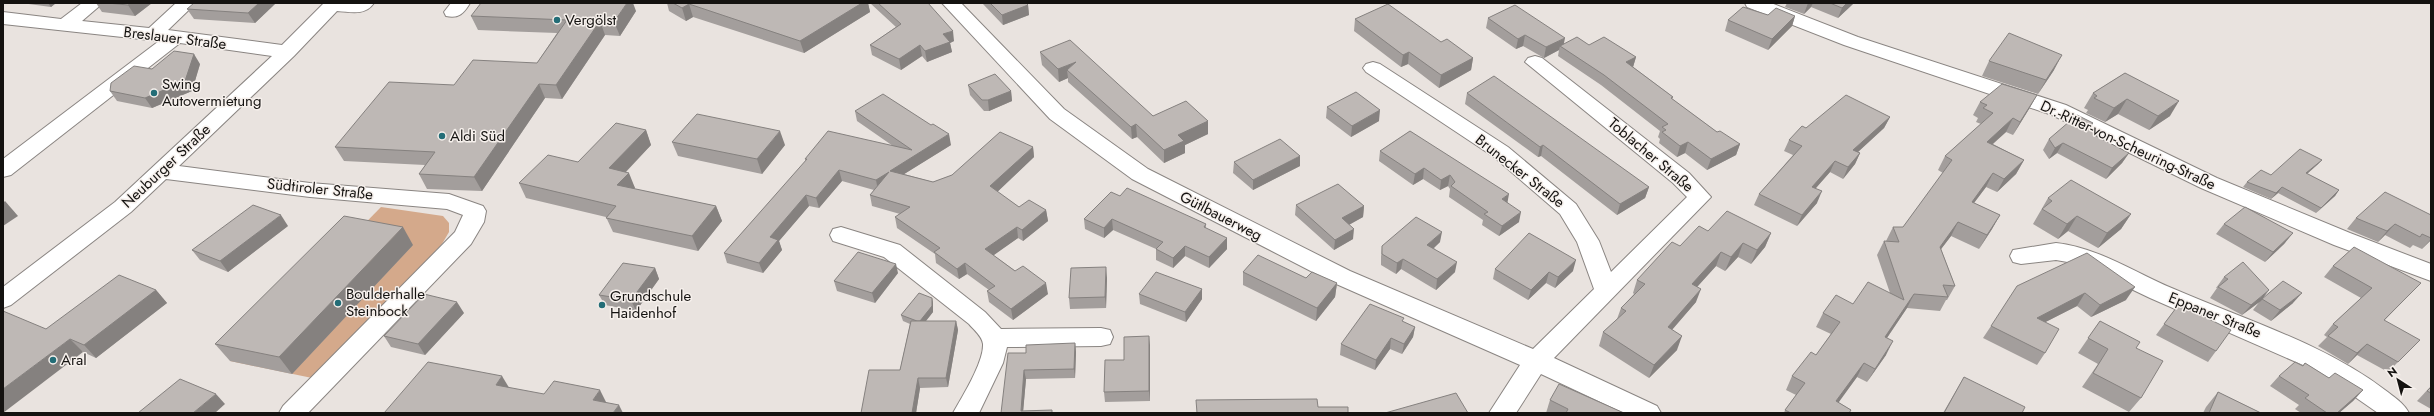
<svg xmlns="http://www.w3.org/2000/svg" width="2434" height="416" font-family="Jost,sans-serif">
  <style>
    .green { fill: #d4a98b }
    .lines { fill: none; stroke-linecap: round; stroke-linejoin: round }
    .minor-casing { stroke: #8a8582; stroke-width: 2 }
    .minor { fill: #fff; fill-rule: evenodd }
    .wall { fill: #a39e9c }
    .shaded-wall { fill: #85817f }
    .building { fill: #beb8b5; stroke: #85817f }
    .poi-dot { fill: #236d77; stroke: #f6f0ec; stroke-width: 1.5 }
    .labels { text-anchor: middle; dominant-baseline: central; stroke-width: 3; stroke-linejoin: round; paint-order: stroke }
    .poi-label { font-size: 15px; fill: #141210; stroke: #f6f0ec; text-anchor: start }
    .street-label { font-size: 15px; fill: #141210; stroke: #f6f0ec }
  </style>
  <rect width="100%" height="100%" fill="#e9e3df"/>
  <polygon class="green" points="381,207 443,216 449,223 449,232 442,244 317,379 230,361"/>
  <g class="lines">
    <defs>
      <g id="minor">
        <path d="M82,3H103L82,21L149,28L176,3H196L168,30L282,45L324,3H374C365,16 351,12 337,11L294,56L179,166L310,183L449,194L483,206L486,211L484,222L471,244L308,413H279L283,406L455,232L463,215L447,209L310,197L166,179L131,212L11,305L3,308V287L115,202L272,56L180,43L11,175L3,177V159L159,41L3,24V12L61,19Z"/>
        <path d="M451,3H470C464,13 459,19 446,16L444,12Z"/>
        <polygon points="942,3 961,3 1064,109 1148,169 1350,271 1533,349 1594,289 1577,242 1560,214 1494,157 1366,72 1363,68 1366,64 1373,62 1380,64 1508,147 1576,204 1599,241 1611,272 1687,197 1673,183 1525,62 1528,58 1535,56 1542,58 1689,173 1711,197 1554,358 1657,406 1661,413 1624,413 1541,374 1516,413 1489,413 1520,365 1334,283 1132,179 1050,119"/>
        <polygon points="1745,3 1771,3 1858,37 2066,105 2217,178 2350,233 2431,264 2431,281 2334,245 2201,188 2052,115 1844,45 1747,7"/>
        <path d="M841,227L900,245L985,312L1001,329L1101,328L1110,330L1113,337L1110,344L1101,346L1007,347L1003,363L979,413H953C962,397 984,362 983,344C982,336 974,330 969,324L884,257L833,241L830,235L833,229Z"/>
        <path d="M2056,243C2100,248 2135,273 2174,289C2245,320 2323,343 2385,390C2394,397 2404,403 2409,413H2378L2332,381L2303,365L2150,298L2079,264L2056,260L2021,264L2013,262L2010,256L2013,250Z"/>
      </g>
    </defs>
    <use href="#minor" class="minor-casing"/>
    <use href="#minor" class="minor"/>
  </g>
  <g class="wall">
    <polygon points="21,3 56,3 51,7"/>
    <polygon points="96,3 152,3 135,16 102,12"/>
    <polygon points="276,3 255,23 194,19 187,9"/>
    <polygon points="667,3 868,3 870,12 804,53 693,17 686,21 669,11"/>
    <polygon points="870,3 928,3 954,41 950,43 952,52 927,62 922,56 901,70 872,55 870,45 896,27"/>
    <polygon points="982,3 1026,3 1028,5 1029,15 1003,25"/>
    <polygon points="1787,3 1854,3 1838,18 1811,7 1804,14 1785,7"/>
    <polygon points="636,11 620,36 605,35 562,99 545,98 482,191 427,189 419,174 425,165 344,161 335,147 537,63 557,33 478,30 471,16"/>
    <polygon points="1795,16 1792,26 1768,50 1725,31 1728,20"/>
    <polygon points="1488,18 1564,44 1589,45 1636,57 1633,67 1673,97 1672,99 1717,132 1740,144 1736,155 1707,170 1685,153 1677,157 1659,143 1660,139 1658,137 1660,131 1601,85 1558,56 1559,50 1544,58 1523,46 1516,49 1486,28"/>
    <polygon points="1355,19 1441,42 1473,58 1471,70 1439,88 1408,64 1401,67 1354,31"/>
    <polygon points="1040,52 1153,116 1208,121 1208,134 1185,145 1185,153 1164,163 1137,137 1132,139 1068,82 1068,78 1059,82 1042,65"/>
    <polygon points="1989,61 2054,70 2038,94 1982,76"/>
    <polygon points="200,64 192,91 152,108 117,101 110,91 152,69"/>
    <polygon points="2125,73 2170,116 2149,130 2118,114 2105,122 2086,113 2088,110 2084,108 2093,93"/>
    <polygon points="968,85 1011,91 1012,101 989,111 984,111 970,95"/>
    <polygon points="1467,93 1649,187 1645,198 1617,215 1541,156 1538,157 1465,104"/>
    <polygon points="2037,95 2029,109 2013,135 2006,132 1993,144 2024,160 2016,174 1997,192 1986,187 1974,203 2000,215 1992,229 1979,249 1951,236 1941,249 1955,286 1947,300 1946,300 1940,311 1907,308 1887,338 1886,355 1867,382 1857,377 1838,402 1851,410 1849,413 1784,413 1785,410 1796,395 1786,390 1792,376 1816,355 1831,334 1816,327 1823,313 1890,293 1877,255 1884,241 1887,241 1886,241 1893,227 1903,227 1943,173 1938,170 1945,156 1981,124 1976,122 1978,118 1973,115 1980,102"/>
    <polygon points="1327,107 1379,121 1351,137 1326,118"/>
    <polygon points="855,111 951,145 904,174 933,182 1033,147 1034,157 997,192 1019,207 1046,210 1048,221 1023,241 1018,238 993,255 1048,294 1013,320 989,302 987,291 989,290 967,274 959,279 936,263 935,254 897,228 895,217 900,214 872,206 870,195 874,190 842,181 819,208 809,206 779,241 782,250 763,273 727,263 724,253 806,161 805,159 893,146 857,121"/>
    <polygon points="1890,117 1884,128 1858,152 1860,153 1855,164 1843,179 1830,172 1816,188 1817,203 1797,226 1754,205 1759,194 1793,155 1784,151 1789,140 1806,128"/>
    <polygon points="2093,123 2090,129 2098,137 2129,153 2122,163 2106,179 2057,153 2049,159 2043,150 2049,139"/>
    <polygon points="646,130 651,145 626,172 635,188 634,189 716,206 722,221 698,251 613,232 606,217 526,198 519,183 578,162"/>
    <polygon points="1410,131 1507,202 1519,222 1499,236 1482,225 1483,220 1449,197 1450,189 1448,186 1440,190 1423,179 1413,185 1379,161 1380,151"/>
    <polygon points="672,142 785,145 762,174 678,156"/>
    <polygon points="2322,160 2317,165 2307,174 2339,190 2335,196 2316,213 2278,193 2271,199 2243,187 2247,182"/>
    <polygon points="1234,162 1300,166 1253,190 1233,173"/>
    <polygon points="1120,196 1206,224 1206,228 1227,249 1209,268 1185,256 1173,268 1156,260 1156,249 1113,230 1104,238 1085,229 1084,219"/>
    <polygon points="2048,198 2131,214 2121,229 2098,248 2068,231 2058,239 2033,224"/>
    <polygon points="1296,205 1364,206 1363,217 1349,225 1353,239 1334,250 1295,215"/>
    <polygon points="2431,215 2431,240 2422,249 2413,245 2410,248 2385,235 2378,242 2347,229 2356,218"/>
    <polygon points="2224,224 2293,233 2284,244 2265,262 2216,234"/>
    <polygon points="288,226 228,272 200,260 192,250"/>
    <polygon points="1771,233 1765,247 1751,264 1738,257 1725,271 1716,266 1697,287 1696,302 1672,330 1677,350 1649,378 1599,346 1603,332 1617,319 1621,308 1634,294 1633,293 1637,280 1680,246"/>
    <polygon points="1440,242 1434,248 1455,272 1436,290 1401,269 1396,274 1381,265 1381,257 1382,246"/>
    <polygon points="413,245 292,374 230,361 215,344"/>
    <polygon points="2087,253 2126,300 2091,317 2077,306 2045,322 2045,353 2037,365 1983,338 1991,326"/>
    <polygon points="2333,266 2421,283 2384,320 2409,351 2388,372 2357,355 2348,364 2318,346 2327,337 2324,335 2333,324 2361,298 2324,277"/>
    <polygon points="655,268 659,279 636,311 605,305 599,295"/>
    <polygon points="1495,269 1573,271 1555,288 1546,283 1528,300 1493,279"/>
    <polygon points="1243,272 1306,278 1337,283 1335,297 1316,321 1243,285"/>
    <polygon points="898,273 875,303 837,291 834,281"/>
    <polygon points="2224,277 2262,299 2293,303 2271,321 2253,310 2260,301 2242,315 2210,298 2217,288 2216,288"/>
    <polygon points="1107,278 1106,308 1070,309 1069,298"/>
    <polygon points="1202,289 1202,299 1186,322 1140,304 1139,294"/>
    <polygon points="156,290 167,303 96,358 83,352 46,329"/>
    <polygon points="932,298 933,303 933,312 926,321 956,321 958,330 948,387 920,388 916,413 861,413 900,370 910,324 903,321 901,315"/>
    <polygon points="2179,304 2216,351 2208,362 2156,335"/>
    <polygon points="464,313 425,355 391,347 384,336"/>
    <polygon points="2100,321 2136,348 2141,398 2129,412 2082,387 2098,364 2078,353"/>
    <polygon points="1404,322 1415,327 1413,337 1402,354 1390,349 1375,370 1340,355 1341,344"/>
    <polygon points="1075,343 1076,352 1075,378 1026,379 1023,411 1052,410 1052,413 1001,413 1026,353"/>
    <polygon points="1150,345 1150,401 1105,402 1104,392 1124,360"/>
    <polygon points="2305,363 2329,378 2363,390 2353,401 2339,413 2301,413 2295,409 2299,405 2270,386 2279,376 2302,366"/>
    <polygon points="1964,377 2022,413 1943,413"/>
    <polygon points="2431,386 2431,409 2417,401"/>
    <polygon points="2218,392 2261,413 2203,413 2206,407"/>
    <polygon points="1550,400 1624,413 1546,413"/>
  </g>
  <g class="shaded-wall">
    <polygon points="48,3 56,3 51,7"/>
    <polygon points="131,3 152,3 135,16 128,5"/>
    <polygon points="259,3 276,3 255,23 248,13"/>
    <polygon points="627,3 633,3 636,11 620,36 614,22"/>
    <polygon points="862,3 868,3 870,12 804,53 800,41"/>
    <polygon points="1808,3 1813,3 1811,7 1804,14"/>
    <polygon points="1847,3 1854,3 1838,18 1842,8"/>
    <polygon points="689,4 693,17 686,21 682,8"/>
    <polygon points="1028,5 1029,15 1003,25 1002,15"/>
    <polygon points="1795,16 1792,26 1768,50 1772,39"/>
    <polygon points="600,21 605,35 562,99 556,85"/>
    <polygon points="953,31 954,41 950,43 952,52 927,62 925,51 943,34"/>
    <polygon points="1525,35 1523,46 1516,49 1518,39"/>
    <polygon points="1565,38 1563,48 1560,46 1559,50 1544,58 1546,47"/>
    <polygon points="920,45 922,56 901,70 899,59"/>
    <polygon points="1409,52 1408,64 1401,67 1403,55"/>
    <polygon points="194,54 200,64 192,91 152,108 145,98"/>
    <polygon points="2062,55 2054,70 2038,94 2046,80"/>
    <polygon points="1636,57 1633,67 1623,73 1626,62"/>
    <polygon points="1473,58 1471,70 1439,88 1441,75"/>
    <polygon points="1076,62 1067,70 1068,78 1059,82 1058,69"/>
    <polygon points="539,84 545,98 482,191 474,177"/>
    <polygon points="1011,91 1012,101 989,111 988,100"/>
    <polygon points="2037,95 2029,109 2013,135 2020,122"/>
    <polygon points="2127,99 2118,114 2105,122 2114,108"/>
    <polygon points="2179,101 2170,116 2149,130 2158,116"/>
    <polygon points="1380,110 1379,121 1351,137 1352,126"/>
    <polygon points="1890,117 1884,128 1848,161 1853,150"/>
    <polygon points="2013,118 2006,132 1980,155 1987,142"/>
    <polygon points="1208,121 1208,134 1185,145 1185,153 1164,163 1164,150 1178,135"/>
    <polygon points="2093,123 2087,134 2087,127"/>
    <polygon points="1136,124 1137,137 1132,139 1131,127"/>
    <polygon points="646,130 651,145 615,183 609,168"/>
    <polygon points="780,131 785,145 762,174 757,159"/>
    <polygon points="949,134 951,145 893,181 890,171"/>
    <polygon points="1688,142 1685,153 1677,157 1680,146"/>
    <polygon points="2063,143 2057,153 2049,159 2055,148"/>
    <polygon points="1740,144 1736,155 1707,170 1711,159"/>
    <polygon points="1543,145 1541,156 1538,157 1540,147"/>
    <polygon points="1033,147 1034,157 992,197 990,186"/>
    <polygon points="1860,153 1855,164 1843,179 1848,167"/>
    <polygon points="2129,153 2122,163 2106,179 2112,168"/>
    <polygon points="1300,156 1300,166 1253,190 1253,180"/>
    <polygon points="2024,160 2016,174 1997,192 2004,179"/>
    <polygon points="2322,160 2317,165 2301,179 2306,173"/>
    <polygon points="1835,161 1830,172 1807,198 1812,187"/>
    <polygon points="1424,168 1423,179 1413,185 1415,174"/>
    <polygon points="839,170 842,181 819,208 816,198"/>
    <polygon points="889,172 878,191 876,180"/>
    <polygon points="629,173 635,188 624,200 617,185"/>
    <polygon points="1993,173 1986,187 1964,216 1972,202"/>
    <polygon points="1450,175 1448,186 1440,190 1441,180"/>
    <polygon points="1649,187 1645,198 1617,215 1620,204"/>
    <polygon points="2282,187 2278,193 2271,199 2276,193"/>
    <polygon points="2339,190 2335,196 2316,213"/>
    <polygon points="1822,191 1817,203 1797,226 1802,215"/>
    <polygon points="1509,194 1507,205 1502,199"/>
    <polygon points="806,195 809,206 779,241 782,250 763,273 759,263 770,237"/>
    <polygon points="5,201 18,216 3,226 3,203"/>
    <polygon points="716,206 722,221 698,251 692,236"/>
    <polygon points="1364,206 1363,217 1341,229 1342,218"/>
    <polygon points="1046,210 1048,221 1023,241 1022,230"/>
    <polygon points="1521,212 1519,222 1499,236 1502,226"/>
    <polygon points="2131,214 2121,229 2098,248 2107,233"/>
    <polygon points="281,215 288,226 228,272 220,261"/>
    <polygon points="2000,215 1992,229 1979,249 1987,235"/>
    <polygon points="2077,216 2068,231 2058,239 2067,224"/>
    <polygon points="1112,219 1113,230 1104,238 1104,228"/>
    <polygon points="1958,222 1951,236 1932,261 1940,247"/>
    <polygon points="2395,224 2385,235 2378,242 2387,231"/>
    <polygon points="403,227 413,245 292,374 279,357"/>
    <polygon points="1017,227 1018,238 987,260 985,249"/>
    <polygon points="1354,229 1353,239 1334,250 1335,240"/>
    <polygon points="1442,232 1440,242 1426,255 1427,245"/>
    <polygon points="1771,233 1765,247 1751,264 1757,250"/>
    <polygon points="2293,233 2284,244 2265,262 2273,252"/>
    <polygon points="1227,238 1227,249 1209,268 1209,257"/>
    <polygon points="2431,239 2431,240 2422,249"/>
    <polygon points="1743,243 1738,257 1725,271 1731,257"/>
    <polygon points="1185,246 1185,256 1173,268 1173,258"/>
    <polygon points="1721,252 1716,266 1687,298 1692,284"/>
    <polygon points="1403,259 1401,269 1396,274 1397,263"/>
    <polygon points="1576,260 1573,271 1555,288 1558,277"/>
    <polygon points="1457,262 1455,272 1436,290 1437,279"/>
    <polygon points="965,263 967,274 959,279 957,269"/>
    <polygon points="896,264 898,273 875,303 872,293"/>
    <polygon points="1106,267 1107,278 1106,308 1105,297"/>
    <polygon points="655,268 659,279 636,311 631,300"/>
    <polygon points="1549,272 1546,283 1528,300 1531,290"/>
    <polygon points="1046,283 1048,294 1013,320 1011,309"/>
    <polygon points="1337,283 1335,297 1316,321 1317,308"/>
    <polygon points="2421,283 2411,293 2374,331 2384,320"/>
    <polygon points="2135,287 2126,300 2091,317 2100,305"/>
    <polygon points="1202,289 1202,299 1186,322 1185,312"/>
    <polygon points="1701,289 1696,302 1663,340 1668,327"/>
    <polygon points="156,290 167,303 96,358 84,345"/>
    <polygon points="2269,290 2261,301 2242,315 2251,305"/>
    <polygon points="2085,293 2077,306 2028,331 2037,318"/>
    <polygon points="2302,293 2293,303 2271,321 2280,310"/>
    <polygon points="1914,294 1907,308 1878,351 1885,337"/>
    <polygon points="932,298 933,303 933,312 921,327 919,322"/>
    <polygon points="457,302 464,313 425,355 418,344"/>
    <polygon points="956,321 958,330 948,387 946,378"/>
    <polygon points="1415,327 1413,337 1402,354 1404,344"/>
    <polygon points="1149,336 1150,345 1150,401 1149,391"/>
    <polygon points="1682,336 1677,350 1649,378 1654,365"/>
    <polygon points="1391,338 1390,349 1375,370 1376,360"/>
    <polygon points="70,339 83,352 3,413 3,389"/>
    <polygon points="1893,341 1886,355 1867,382 1875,369"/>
    <polygon points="1075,343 1076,352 1075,378 1074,369"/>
    <polygon points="2367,344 2357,355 2348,364 2357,353"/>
    <polygon points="1864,363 1857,377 1831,413 1836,401"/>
    <polygon points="1024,370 1026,379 1023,413 1021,411"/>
    <polygon points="502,376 511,391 496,385"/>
    <polygon points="918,378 920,388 916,413 912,413"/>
    <polygon points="600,390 607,404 593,400"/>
    <polygon points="2363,390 2353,401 2339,413 2337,413"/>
    <polygon points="216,394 225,404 215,413 193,413"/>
    <polygon points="619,405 623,413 613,413"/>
  </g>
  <g class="building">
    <polygon points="107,3 131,3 128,5"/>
    <polygon points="194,3 259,3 248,13 187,9"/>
    <polygon points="481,3 627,3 614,22 600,21 556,85 539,84 474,177 419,174 435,152 335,147 389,82 454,85 473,60 537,63 567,20 471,16"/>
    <polygon points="673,3 862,3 800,41 689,4 682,8"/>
    <polygon points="878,3 928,3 953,31 943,34 950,42 925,51 920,45 899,59 870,45 901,24"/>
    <polygon points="990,3 1026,3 1028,5 1002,15"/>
    <polygon points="1830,3 1847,3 1842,8"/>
    <polygon points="1388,4 1441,42 1447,39 1473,58 1441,75 1409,52 1403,55 1355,19"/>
    <polygon points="1515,5 1565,38 1546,47 1525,35 1518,39 1488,18"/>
    <polygon points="1743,7 1768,15 1776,8 1795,16 1772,39 1728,20"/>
    <polygon points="2009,33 2062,55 2046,80 1989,61"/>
    <polygon points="1577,37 1589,45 1604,37 1636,57 1626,62 1673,97 1671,98 1717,132 1720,131 1740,144 1711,159 1688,142 1680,146 1662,132 1666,130 1662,127 1668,124 1604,75 1560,46"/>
    <polygon points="1070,40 1153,116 1186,101 1208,121 1178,135 1184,141 1164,150 1136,124 1131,127 1067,70 1076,62 1058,69 1040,52"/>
    <polygon points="174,51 194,54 185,81 145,98 110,91 111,83 134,66 152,69"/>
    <polygon points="2125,73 2179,101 2158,116 2127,99 2114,108 2094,98 2097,96 2093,93"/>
    <polygon points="995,74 1011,91 988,100 982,100 968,85"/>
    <polygon points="1494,76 1649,187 1620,204 1543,145 1540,147 1467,93"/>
    <polygon points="2002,84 2037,95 2020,122 2013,118 1987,142 2024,160 2004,179 1993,173 1972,202 2000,215 1987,235 1958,222 1940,247 1955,286 1943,285 1948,297 1914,294 1885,337 1893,341 1875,369 1864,363 1836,401 1851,410 1849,413 1791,413 1785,410 1805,383 1792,376 1811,352 1816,355 1840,322 1823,313 1836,295 1853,304 1868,282 1904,300 1884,241 1899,242 1893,227 1903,227 1952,160 1945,156 1993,113 1983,108 1987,105 1980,102"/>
    <polygon points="1356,92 1380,110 1352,126 1327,107"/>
    <polygon points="883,94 931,125 933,124 949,134 890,171 933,182 952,175 1000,132 1033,147 990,186 1019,207 1029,200 1046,210 1022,230 1017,227 985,249 1015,271 1023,266 1046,283 1011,309 987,291 995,286 965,263 957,269 934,252 940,248 895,217 910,207 870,195 889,172 876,180 839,170 816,198 806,195 770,237 778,240 759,263 724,253 807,159 805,159 828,131 912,150 855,111"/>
    <polygon points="1846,95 1890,117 1853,150 1860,153 1848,167 1835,161 1812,187 1822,191 1802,215 1759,194 1802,146 1789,140 1802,126 1806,128"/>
    <polygon points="697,114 780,131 757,159 672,142"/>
    <polygon points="2077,115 2093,123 2087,127 2100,133 2096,136 2129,153 2112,168 2063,143 2055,148 2049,139"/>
    <polygon points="616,123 646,130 609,168 629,173 617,185 716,206 692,236 606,218 616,206 519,183 548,155 578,162"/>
    <polygon points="1410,131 1509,194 1502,199 1521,212 1502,226 1484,214 1488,212 1451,186 1455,182 1450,175 1441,180 1424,168 1415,174 1380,151"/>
    <polygon points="1280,139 1300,156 1253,180 1234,162"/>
    <polygon points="2300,149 2322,160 2306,173 2339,190 2321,208 2282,187 2276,193 2247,182 2261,170 2271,175"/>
    <polygon points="2071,180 2131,214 2107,233 2077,216 2067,224 2042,209 2052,201 2048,198"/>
    <polygon points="1338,184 1364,206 1342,218 1354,229 1335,240 1296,205"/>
    <polygon points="1127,188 1206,224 1204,227 1227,238 1209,257 1185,246 1173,258 1156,249 1163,242 1112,219 1104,228 1084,219 1111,192 1120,196"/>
    <polygon points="2385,192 2431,215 2431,238 2422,234 2420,237 2395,224 2387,231 2356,218"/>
    <polygon points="253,205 281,215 220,261 192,250"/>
    <polygon points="2245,207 2293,233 2273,252 2224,224"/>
    <polygon points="1727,211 1771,233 1757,250 1743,243 1731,257 1721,252 1692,284 1701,289 1668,327 1682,336 1654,365 1603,332 1626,311 1621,308 1645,284 1637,280 1672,242 1680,246 1699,226 1708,231"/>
    <polygon points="344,216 403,227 279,357 215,344"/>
    <polygon points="1416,217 1442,232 1427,245 1457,262 1437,279 1403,259 1397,263 1382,254 1382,246"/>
    <polygon points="1529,233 1576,260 1558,277 1549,272 1531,290 1495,269"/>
    <polygon points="2354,247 2421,283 2384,320 2420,340 2398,362 2367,344 2357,353 2328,336 2338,327 2333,324 2372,288 2333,266"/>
    <polygon points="858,252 896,264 872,293 834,281"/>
    <polygon points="2087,253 2135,287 2100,305 2085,293 2037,318 2059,329 2045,353 1991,326 2017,286"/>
    <polygon points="1258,255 1306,278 1312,272 1337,283 1317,308 1243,272"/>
    <polygon points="2243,262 2269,290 2251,305 2218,287 2228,279 2224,277"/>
    <polygon points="623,263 655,268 631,300 599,295"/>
    <polygon points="1106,267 1105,297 1069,298 1071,268"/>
    <polygon points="1156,272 1202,289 1185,312 1139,294"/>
    <polygon points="119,275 156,290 84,345 70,339 3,389 3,311 46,329"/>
    <polygon points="2283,281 2302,293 2280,310 2262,299"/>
    <polygon points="919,293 932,298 932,306 920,321 917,321 901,315"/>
    <polygon points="424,294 457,302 418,344 384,336"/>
    <polygon points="1370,304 1404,318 1402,321 1415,327 1404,344 1391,338 1376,360 1341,344"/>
    <polygon points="2179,304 2231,330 2216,351 2164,324"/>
    <polygon points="911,321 956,321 946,378 918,378 912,413 861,413 869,370 900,370"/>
    <polygon points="2100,321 2140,342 2136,348 2163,361 2141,398 2093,373 2108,349 2088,338"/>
    <polygon points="1149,336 1149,391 1104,392 1105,360 1124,360 1124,337"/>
    <polygon points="1075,343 1074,369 1024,370 1021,411 1052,410 1052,413 1001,413 1008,353 1026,353 1026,345"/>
    <polygon points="428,362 502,376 496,385 544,394 554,381 600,390 593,400 619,405 613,413 384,413"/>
    <polygon points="2295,362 2303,366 2305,363 2329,378 2335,373 2363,390 2337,413 2327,413 2305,398 2309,395 2279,376"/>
    <polygon points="1964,377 2025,407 2022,413 1944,413"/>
    <polygon points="180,379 216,394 193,413 138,413"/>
    <polygon points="1559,384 1624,413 1566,413 1568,409 1550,400"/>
    <polygon points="2431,387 2431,393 2427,391"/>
    <polygon points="2218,392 2261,413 2209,413"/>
    <polygon points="1456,393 1468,413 1385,413"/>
    <polygon points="1317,399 1318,407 1348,407 1348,413 1197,413 1196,400"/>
  </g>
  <g class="poi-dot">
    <circle cx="557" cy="20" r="4"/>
    <circle cx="154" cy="93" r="4"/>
    <circle cx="442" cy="136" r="4"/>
    <circle cx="338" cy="303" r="4"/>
    <circle cx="602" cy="305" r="4"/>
    <circle cx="53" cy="360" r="4"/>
  </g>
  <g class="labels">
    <g class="poi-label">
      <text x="565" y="20">Vergölst</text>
      <text x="162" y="84">Swing<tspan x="162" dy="17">Autovermietung</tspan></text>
      <text x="450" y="136">Aldi Süd</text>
      <text x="346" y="294">Boulderhalle<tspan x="346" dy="17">Steinbock</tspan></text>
      <text x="610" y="296">Grundschule<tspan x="610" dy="17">Haidenhof</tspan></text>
      <text x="61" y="360">Aral</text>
    </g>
    <g class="street-label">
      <text transform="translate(175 38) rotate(7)">Breslauer Straße</text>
      <text transform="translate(2128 145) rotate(25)">Dr.-Ritter-von-Scheuring-Straße</text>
      <text transform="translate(1651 155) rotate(40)">Toblacher Straße</text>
      <text transform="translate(166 166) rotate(-43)">Neuburger Straße</text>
      <text transform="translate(1520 171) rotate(38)">Brunecker Straße</text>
      <text transform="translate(320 189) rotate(6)">Südtiroler Straße</text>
      <text transform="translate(1221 216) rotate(27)">Gütlbauerweg</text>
      <text transform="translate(2215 315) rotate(22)">Eppaner Straße</text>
    </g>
  </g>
  <rect width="2434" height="416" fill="none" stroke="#141210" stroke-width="8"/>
  <g transform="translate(2398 380) rotate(324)" stroke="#f6f0ec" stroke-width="3" paint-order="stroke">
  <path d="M0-3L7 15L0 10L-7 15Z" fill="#141210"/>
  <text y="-6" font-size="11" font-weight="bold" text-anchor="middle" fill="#141210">N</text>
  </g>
</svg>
